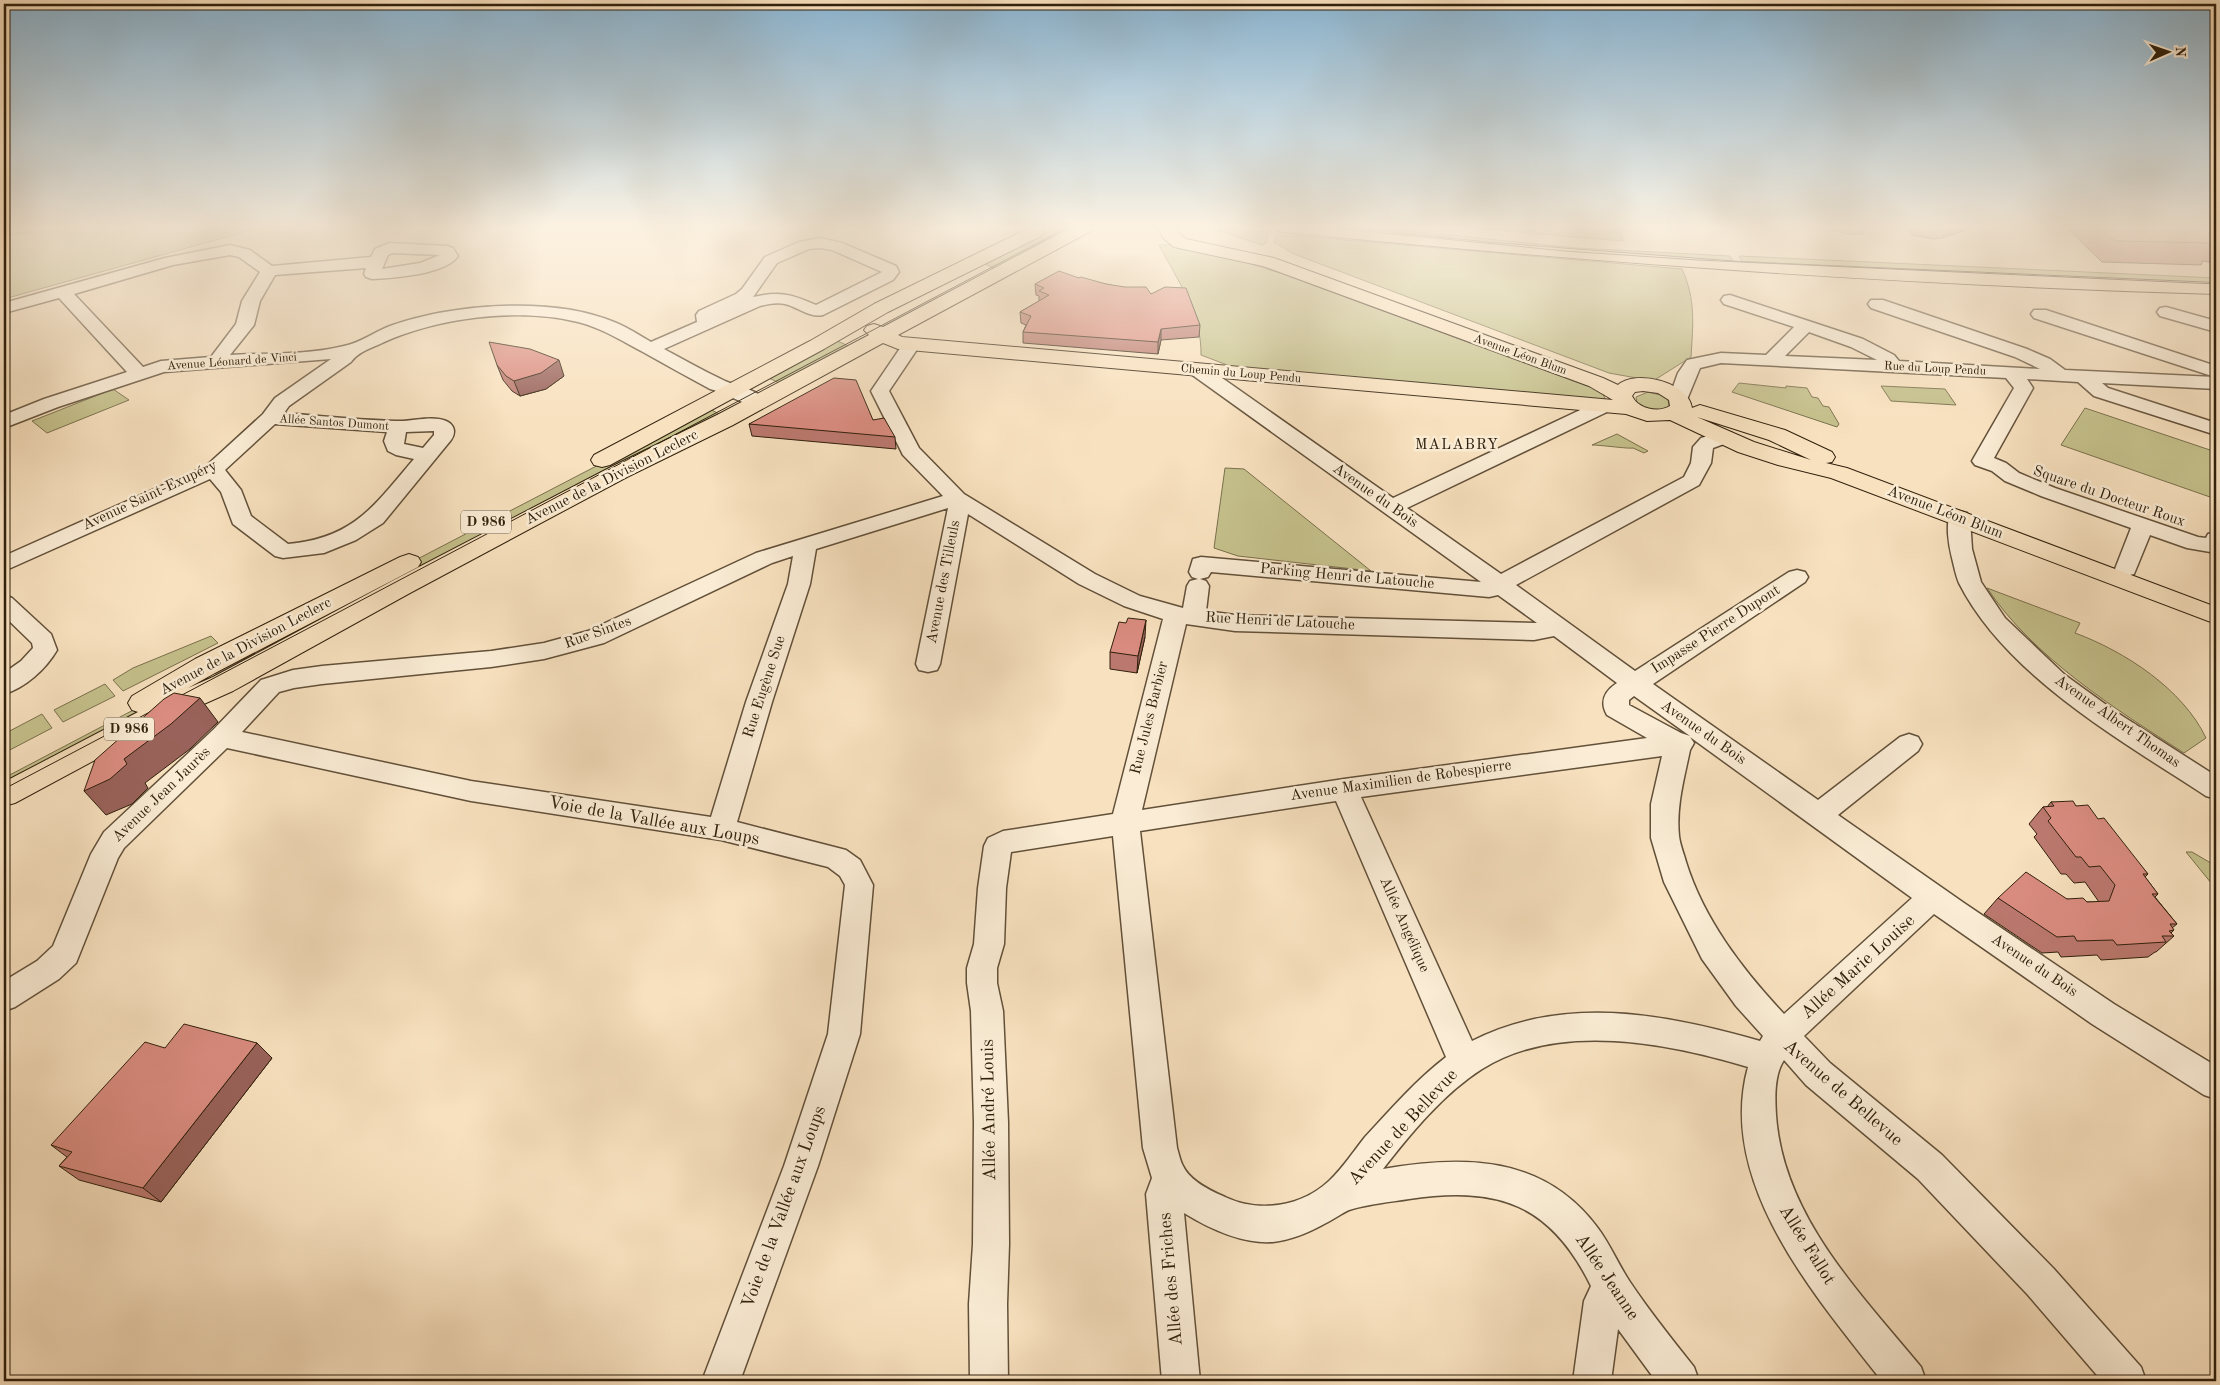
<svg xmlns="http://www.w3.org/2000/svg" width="2220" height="1385" font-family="'Old Standard TT',serif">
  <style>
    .green { fill: #c5c18c; stroke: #7a704c }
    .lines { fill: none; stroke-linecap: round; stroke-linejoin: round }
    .minor-casing { stroke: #625039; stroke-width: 3 }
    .major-casing { stroke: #30200c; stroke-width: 2 }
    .minor { fill: #faecd5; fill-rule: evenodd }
    .major { fill: #f8e1bf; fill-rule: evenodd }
    .tram { stroke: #30200c; stroke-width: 1 }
    .wall { fill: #bb786e; stroke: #30200c }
    .shaded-wall { fill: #99625a; stroke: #30200c }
    .building { fill: #da8c80; stroke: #30200c }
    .labels { text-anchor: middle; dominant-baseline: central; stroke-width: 5; stroke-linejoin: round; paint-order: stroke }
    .far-street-label { font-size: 12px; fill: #30200c; stroke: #faecd5 }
    .shield { fill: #faecd5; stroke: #6d5d48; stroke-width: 1 }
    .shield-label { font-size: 14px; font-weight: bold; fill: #30200c }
    .far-quarter-label { font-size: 15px; letter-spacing: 1px; fill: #30200c; stroke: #faecd5 }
    .street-label { font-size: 15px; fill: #30200c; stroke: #faecd5 }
    .near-street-label { font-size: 18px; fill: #30200c; stroke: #faecd5 }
  </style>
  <rect width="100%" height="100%" fill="#f8e1bf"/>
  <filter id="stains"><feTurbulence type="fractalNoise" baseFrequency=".004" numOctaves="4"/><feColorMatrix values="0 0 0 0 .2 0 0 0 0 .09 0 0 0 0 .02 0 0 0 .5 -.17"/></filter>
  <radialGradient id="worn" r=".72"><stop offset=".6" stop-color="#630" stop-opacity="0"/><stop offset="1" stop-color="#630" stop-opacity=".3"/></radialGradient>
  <g class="green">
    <polygon points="97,227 262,227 4,299 4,235"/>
    <polygon points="1051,227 1076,227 999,270 980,262 997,256"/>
    <polygon points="1323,227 1367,227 1577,248 1730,256 1735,265 1577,253"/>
    <polygon points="1482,227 1543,227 1621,233 1623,241 1482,229"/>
    <polygon points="1216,228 1268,232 1266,243 1262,245 1216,230"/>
    <path d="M1276,236H1299L1682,269C1696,300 1693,324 1691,357L1653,381L1609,373L1294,254L1274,242Z"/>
    <path d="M1159,245H1169L1244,262L1283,274L1601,391L1606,400L1235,368L1201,355C1202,315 1177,279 1159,245Z"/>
    <polygon points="1739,256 2216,278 2216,287 1744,265"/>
    <polygon points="835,340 851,347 781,384 765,376"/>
    <polygon points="1739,383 1786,388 1786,386 1807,388 1812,397 1818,398 1823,406 1829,407 1839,424 1837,427 1732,392"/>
    <polygon points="1881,386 1945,389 1956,405 1891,401"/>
    <polygon points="113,389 129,400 47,433 32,421"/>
    <path d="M1648,392L1660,395L1668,400L1669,406C1660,413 1645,410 1637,403L1636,397Z"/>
    <polygon points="708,408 721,415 290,644 277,632"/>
    <polygon points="2085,408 2216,452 2216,483 2210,497 2061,445"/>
    <path d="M1617,434L1648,451L1644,453L1633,448C1629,449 1601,445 1592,445Z"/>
    <polygon points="1225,468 1244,469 1371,571 1238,556 1214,548"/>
    <path d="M1987,588L2080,623L2075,633C2124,651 2183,689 2206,738L2184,753C2115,709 2033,657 1987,588Z"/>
    <polygon points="211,636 218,643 123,691 113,680 133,668"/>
    <polygon points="200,671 213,684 167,705 4,792 4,778 160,696"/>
    <polygon points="105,684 115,696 63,722 54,710"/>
    <polygon points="42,714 52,728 4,753 4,734"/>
    <polygon points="2186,852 2192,852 2216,866 2216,889"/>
  </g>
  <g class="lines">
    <defs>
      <g id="minor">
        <polygon points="4,227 35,227 32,230 4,234"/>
        <path d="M820,238L842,243L896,266L899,272L893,280L823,315C809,318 798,307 785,304C776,302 768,304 760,306L664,349C683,359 702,370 721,379C735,387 757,388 767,402L764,406C750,409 726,393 710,389C688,377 666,365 643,352C622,341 602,328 578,322C518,307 435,318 380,344C369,349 358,352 351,362L289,406L284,413C321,416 359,420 396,421C411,422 432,415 446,421C455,425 456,433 451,440L383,523L356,540L324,553L283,558L275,556L233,524L221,492L210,479L4,571V556L206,466L263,414L275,398L331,359L164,372L58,407L4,428V415L44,399L127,372L59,298L4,313V303L165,258L230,245L250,250L272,266L371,257L375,249L390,243L447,246L453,248L458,256C445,275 393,278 372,279L366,277L364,274L366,268L275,275L260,301L254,325L230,355C268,353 308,355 344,346C360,343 374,332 390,326C452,304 552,296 614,322C627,327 639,335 651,342L697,322L696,315L699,311L736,294L742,289L765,257L799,242ZM820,248L832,250L882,272L816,305C791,294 780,291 753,297L777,263L809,249ZM392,253L440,255L420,263L382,269L388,255ZM230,255L239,257L260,272L242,301L236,324L211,357L161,361L143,367L74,294L173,265ZM275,424L387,432L384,441L388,451L396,455L414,459C374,506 354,538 288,544L251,516L241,490L225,470ZM434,431V435L423,448L404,444L406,432Z"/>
        <path d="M1730,295L1863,339L1894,355L1899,361L2040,369L2015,357L1871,308L1868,304L1871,300H1883L2027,349L2050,359L2065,370L2215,377L2034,318L2031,314L2034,310H2046L2216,366V389L2102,383L2108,388L2216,423V435L2094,396L2078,382L2027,379L2033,388L1994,458L2006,463L2019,473L2055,488L2198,537L2206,538L2208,534L2216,532V553L2187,548L2150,535L2134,574L2126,576L2118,574L2115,569L2131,528L2041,496L2005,481L1992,471L1975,465L1972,461L2014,388L2006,378L1721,363L1700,368L1686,402L1679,404L1672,402L1669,398L1678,373L1687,360L1721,353L1766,355L1794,327L1724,304L1721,300L1724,296ZM1809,332L1851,347L1877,360L1785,356Z"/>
        <polygon points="2166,307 2216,321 2216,332 2160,316 2157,312 2160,308"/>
        <path d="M911,340L917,341L920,345L889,391L919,448L964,494L1095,574L1140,596L1183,608L1187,586L1190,581L1198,579L1192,577L1189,572L1193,559L1201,557L1481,582L1191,374L1189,370L1191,366L1198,364L1205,366L1393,498L1595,403L1602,401L1609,403L1612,407L1609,411L1407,508L1501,574L1684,477L1691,463L1693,447L1701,438L1725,431L1732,433L1735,437L1732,441L1713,448L1711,463L1699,485L1516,585L1635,671L1789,572L1797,570L1805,572L1808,577L1805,582L1653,684L1818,800L1900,737L1909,734L1918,737L1922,744L1918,751L1838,815L1964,903L2114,1004L2216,1066V1099L2204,1095L2092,1024L1934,914L1804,1036L1830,1063L1942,1155L2054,1269L2141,1367L2146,1381H2102L2028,1295L1918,1179L1806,1085L1784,1060C1774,1075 1775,1098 1776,1115C1783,1216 1860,1293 1921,1367L1926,1381H1882C1816,1297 1716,1183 1748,1067C1668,1043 1558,1021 1482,1069C1443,1094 1411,1133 1383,1169C1463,1155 1543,1155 1597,1227C1610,1244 1618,1264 1630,1282C1650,1312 1672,1339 1694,1367L1699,1381H1656L1618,1329L1611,1381H1573L1584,1301L1591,1286C1550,1203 1497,1186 1409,1199C1390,1202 1368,1204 1349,1210C1342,1213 1334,1219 1326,1223C1310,1232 1291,1240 1273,1242C1242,1244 1210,1229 1184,1213L1200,1381H1162L1146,1194L1152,1178L1143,1148L1113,836L1011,852L1006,888L1004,944L997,968V983L1003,1011L1008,1122L1009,1244L1007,1304L1008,1381H970L969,1304L973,1244L974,1122L971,1011L967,983V968L974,944L978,888L984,846L988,838L1003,831L1113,814L1163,619L1124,606L1079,584L968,514L940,664L937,670L928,672L919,670L916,664L948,508L816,549L810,584L772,702L737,822L846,850L860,860L873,885L860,1034L818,1166L740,1381H702L784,1166L828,1034L845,885L840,876L828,867L721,840L471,801L227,748L124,848L118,858L76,963L59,979L15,1007L4,1011V981L37,961L53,946L91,854L104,832L213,730L261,680L293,670L322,666L491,651L544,643L588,631L756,553L943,496L903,455L871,391L905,341ZM793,556L788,584L746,702L711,817L471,781L242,732L279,692L294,688L322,684L491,667L544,659L604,643L772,563ZM1211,572L1489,597L1498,595L1537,623L1235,615L1206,611L1209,586L1206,581L1200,579L1208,577ZM1186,624L1235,631L1534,640L1554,636L1617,683C1605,691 1599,701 1607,715L1647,738L1344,779L1142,810ZM1634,696L1690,736L1681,733L1629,705V700ZM1690,737L1912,898L1784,1014C1743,970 1704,920 1686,862C1684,854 1680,845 1679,836C1676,807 1684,779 1690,750L1694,743ZM1662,756L1651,804V838L1664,882L1702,959L1736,1006L1763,1036L1760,1041C1666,1014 1564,994 1472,1041L1361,797ZM1336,801L1446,1057C1416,1080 1391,1109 1365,1137C1353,1152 1343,1168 1329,1181C1301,1207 1259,1213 1225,1197C1211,1191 1190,1181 1183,1166C1180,1161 1179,1154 1177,1148L1140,831Z"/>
        <path d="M1959,511L1967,513L1970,518L1972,549L1981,582L2005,618L2065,675L2116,712L2216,776V799L2206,796C2122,741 2006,676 1959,583C1956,576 1954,566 1952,558C1949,546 1945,523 1951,513Z"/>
        <path d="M4,595L12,598L51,634L57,650C46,669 25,688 4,694V673L21,661L33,648L32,643L4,616Z"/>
      </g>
      <g id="major">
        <polygon points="1036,227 1041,228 1044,232 1041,236 888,312 824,349 610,465 602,467 594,465 591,460 594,455 810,341 874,304 1029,228"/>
        <path d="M1072,227H1093L1091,231L898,335L902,337L1613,400L1589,386L1263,266L1174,247L1163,238L1158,227H1176L1177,232L1186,239L1274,258L1603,378L1618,385C1635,369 1689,382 1692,408L1700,405L1785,430L1832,452L1835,457L1832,462L1826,463L1847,468L2216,607V624L1831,478L1778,465L1738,452L1670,420L1647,421L1626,414L898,349L883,343L733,425L627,477L410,593L233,691L177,716L15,803L4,806V782L138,712L132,710L128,703L132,696L195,659L400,557L409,554L418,557L421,562L418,567L215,673L188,688L213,677L392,581L611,467L717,415L869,335L864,330L867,326L874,324L883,327ZM1643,391L1658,393L1669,400L1670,406C1658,413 1638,409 1632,396L1635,392ZM1697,417L1769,440L1811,460L1754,442Z"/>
        <path d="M1276,227H1337L1493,243L1740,262L2216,283V294C1905,285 1594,263 1284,232L1278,231Z"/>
      </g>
    </defs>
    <use href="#minor" class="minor-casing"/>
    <use href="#major" class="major-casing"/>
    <use href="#minor" class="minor"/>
    <use href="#major" class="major"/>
    <g class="tram">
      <polyline points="1323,227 1565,251 1698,260 2216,284"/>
      <polyline points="4,789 1068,227"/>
    </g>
  </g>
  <g class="wall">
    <polygon points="1583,227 1624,227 1623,231"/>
    <polygon points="1765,227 1782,227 1781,229"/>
    <polygon points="1827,227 1866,227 1863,234 1848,234 1829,230"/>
    <polygon points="1894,227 1976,227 1942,238 1933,239 1912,235 1907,228"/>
    <polygon points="2066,227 2216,227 2216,263 2203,261 2201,265 2102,262"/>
    <polygon points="1079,278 1151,294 1200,325 1199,337 1161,340 1158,354 1023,343 1023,332 1026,325 1021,323 1020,312 1039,301 1039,296 1036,295 1035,284"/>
    <polygon points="497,365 564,376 546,389 520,396 512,391 503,380"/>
    <polygon points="873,420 895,437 896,449 752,436 749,424"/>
    <polygon points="1145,637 1137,673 1110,669 1110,652"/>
    <polygon points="2051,802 2076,806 2098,819 2148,874 2145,877 2158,894 2155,897 2177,924 2172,928 2174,930 2171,933 2174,936 2156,952 2155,952 2148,957 2101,960 2097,955 2061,957 2058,952 2042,953 1984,914 1998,898 2067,899 2087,902 2099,902 2085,882 2074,883 2066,874 2061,874 2034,837 2037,834 2029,824 2043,807 2047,807"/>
    <polygon points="257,1043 272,1058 161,1202 79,1180 59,1166 67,1157 51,1145 165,1048"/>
  </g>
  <g class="shaded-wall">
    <polygon points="1948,227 1976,227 1942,238"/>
    <polygon points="1161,329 1161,340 1158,354 1158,342"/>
    <polygon points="559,360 564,376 546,389 520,396 514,381"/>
    <polygon points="1146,620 1145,637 1137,673 1138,656"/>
    <polygon points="200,698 218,722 190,749 145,783 148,788 132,804 106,815 84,791"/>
    <polygon points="257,1043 272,1058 161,1202 143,1188"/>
  </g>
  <g class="building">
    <polygon points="2100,227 2216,227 2216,240 2210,239 2215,243 2115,241"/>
    <polygon points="1059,271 1079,278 1081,277 1106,284 1125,287 1146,287 1151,294 1165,287 1186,288 1200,325 1161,329 1158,342 1023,332 1031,316 1020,312 1049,295 1039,291 1044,288 1035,284"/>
    <polygon points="489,342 530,349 559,360 541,373 514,381 506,376 497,365"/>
    <polygon points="834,378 856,380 873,420 884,418 895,437 749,424"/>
    <polygon points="1128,618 1146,620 1138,656 1110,652 1119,622 1126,623"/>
    <polygon points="174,693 200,698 171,724 124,759 127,764 110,779 84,791 95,760 164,699"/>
    <polygon points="2073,801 2076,806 2088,805 2098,819 2104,818 2148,874 2143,874 2158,894 2152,894 2177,924 2170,924 2174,930 2169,931 2174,936 2162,936 2166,942 2117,945 2113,940 2077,941 2074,936 2057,937 1998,898 2026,872 2067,899 2083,898 2087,902 2109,901 2115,885 2100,866 2089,867 2081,857 2076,857 2048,821 2051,818 2043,807 2054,806 2051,802"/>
    <polygon points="184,1024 257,1043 143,1188 59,1166 72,1152 51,1145 145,1042 165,1048"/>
  </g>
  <linearGradient id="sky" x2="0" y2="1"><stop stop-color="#8bb7d5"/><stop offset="0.54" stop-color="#fcf2e2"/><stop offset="1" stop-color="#fcf2e2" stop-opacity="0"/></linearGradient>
  <rect width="2220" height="421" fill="url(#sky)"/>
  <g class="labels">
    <g class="far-street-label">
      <text transform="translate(1520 355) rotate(20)">Avenue Léon Blum</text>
      <text transform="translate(232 362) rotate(-4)">Avenue Léonard de Vinci</text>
      <text transform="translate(1935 369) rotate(3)">Rue du Loup Pendu</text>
      <text transform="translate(1241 374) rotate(5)">Chemin du Loup Pendu</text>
      <text transform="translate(334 423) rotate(4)">Allée Santos Dumont</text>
    </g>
    <g class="shield">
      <rect x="461" y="510.5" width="50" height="23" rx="4"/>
      <rect x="104" y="717.5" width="50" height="23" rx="4"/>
    </g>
    <g class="shield-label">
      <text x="486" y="522">D 986</text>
      <text x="129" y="729">D 986</text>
    </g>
    <g class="far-quarter-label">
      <text x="1457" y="445">MALABRY</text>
    </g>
    <g class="street-label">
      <text transform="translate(612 478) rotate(-27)">Avenue de la Division Leclerc</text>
      <text transform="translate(150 496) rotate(-25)">Avenue Saint-Exupéry</text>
      <text transform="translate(1375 496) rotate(35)">Avenue du Bois</text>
      <text transform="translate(2109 497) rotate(19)">Square du Docteur Roux</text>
      <text transform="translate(1945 513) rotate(21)">Avenue Léon Blum</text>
      <text transform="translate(1347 577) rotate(5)">Parking Henri de Latouche</text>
      <text transform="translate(944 582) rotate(-79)">Avenue des Tilleuls</text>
      <text transform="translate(1280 622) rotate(3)">Rue Henri de Latouche</text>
      <text transform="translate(1716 630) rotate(-33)">Impasse Pierre Dupont</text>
      <text transform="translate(598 633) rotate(-20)">Rue Sintes</text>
      <text transform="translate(246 647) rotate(-28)">Avenue de la Division Leclerc</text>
      <text transform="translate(765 687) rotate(-72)">Rue Eugène Sue</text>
      <text transform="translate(1150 718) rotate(-76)">Rue Jules Barbier</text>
      <text transform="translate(2117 722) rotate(35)">Avenue Albert Thomas</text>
      <text transform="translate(1703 733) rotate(35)">Avenue du Bois</text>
      <text transform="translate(1401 781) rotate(-8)">Avenue Maximilien de Robespierre</text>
      <text transform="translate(162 795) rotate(-44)">Avenue Jean Jaurès</text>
      <text transform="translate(1404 925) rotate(66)">Allée Angélique</text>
      <text transform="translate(2034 966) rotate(34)">Avenue du Bois</text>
    </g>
    <g class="near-street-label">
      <text transform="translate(654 821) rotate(10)">Voie de la Vallée aux Loups</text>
      <text transform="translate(1858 967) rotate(-42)">Allée Marie Louise</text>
      <text transform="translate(1843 1093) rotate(41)">Avenue de Bellevue</text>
      <text transform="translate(989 1110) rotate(-91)">Allée André Louis</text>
      <text transform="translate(1403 1127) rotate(-47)">Avenue de Bellevue</text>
      <text transform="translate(784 1207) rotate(-70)">Voie de la Vallée aux Loups</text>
      <text transform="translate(1807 1245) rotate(58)">Allée Fallot</text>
      <text transform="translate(1607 1277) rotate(56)">Allée Jeanne</text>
      <text transform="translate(1171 1279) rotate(-95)">Allée des Friches</text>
    </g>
  </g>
  <rect width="2220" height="1385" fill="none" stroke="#f8e1bf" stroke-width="20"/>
  <rect x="5" y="5" width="2210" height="1375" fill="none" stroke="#30200c" stroke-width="2.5"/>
  <rect x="10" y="10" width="2200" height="1365" fill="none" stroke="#30200c"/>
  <g transform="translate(2168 52) rotate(88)" stroke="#faecd5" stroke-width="4" paint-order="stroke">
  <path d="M0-4L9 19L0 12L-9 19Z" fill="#30200c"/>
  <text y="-8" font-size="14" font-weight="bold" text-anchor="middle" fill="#30200c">N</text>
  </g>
  <rect width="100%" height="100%" filter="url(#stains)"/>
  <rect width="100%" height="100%" fill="url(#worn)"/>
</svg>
